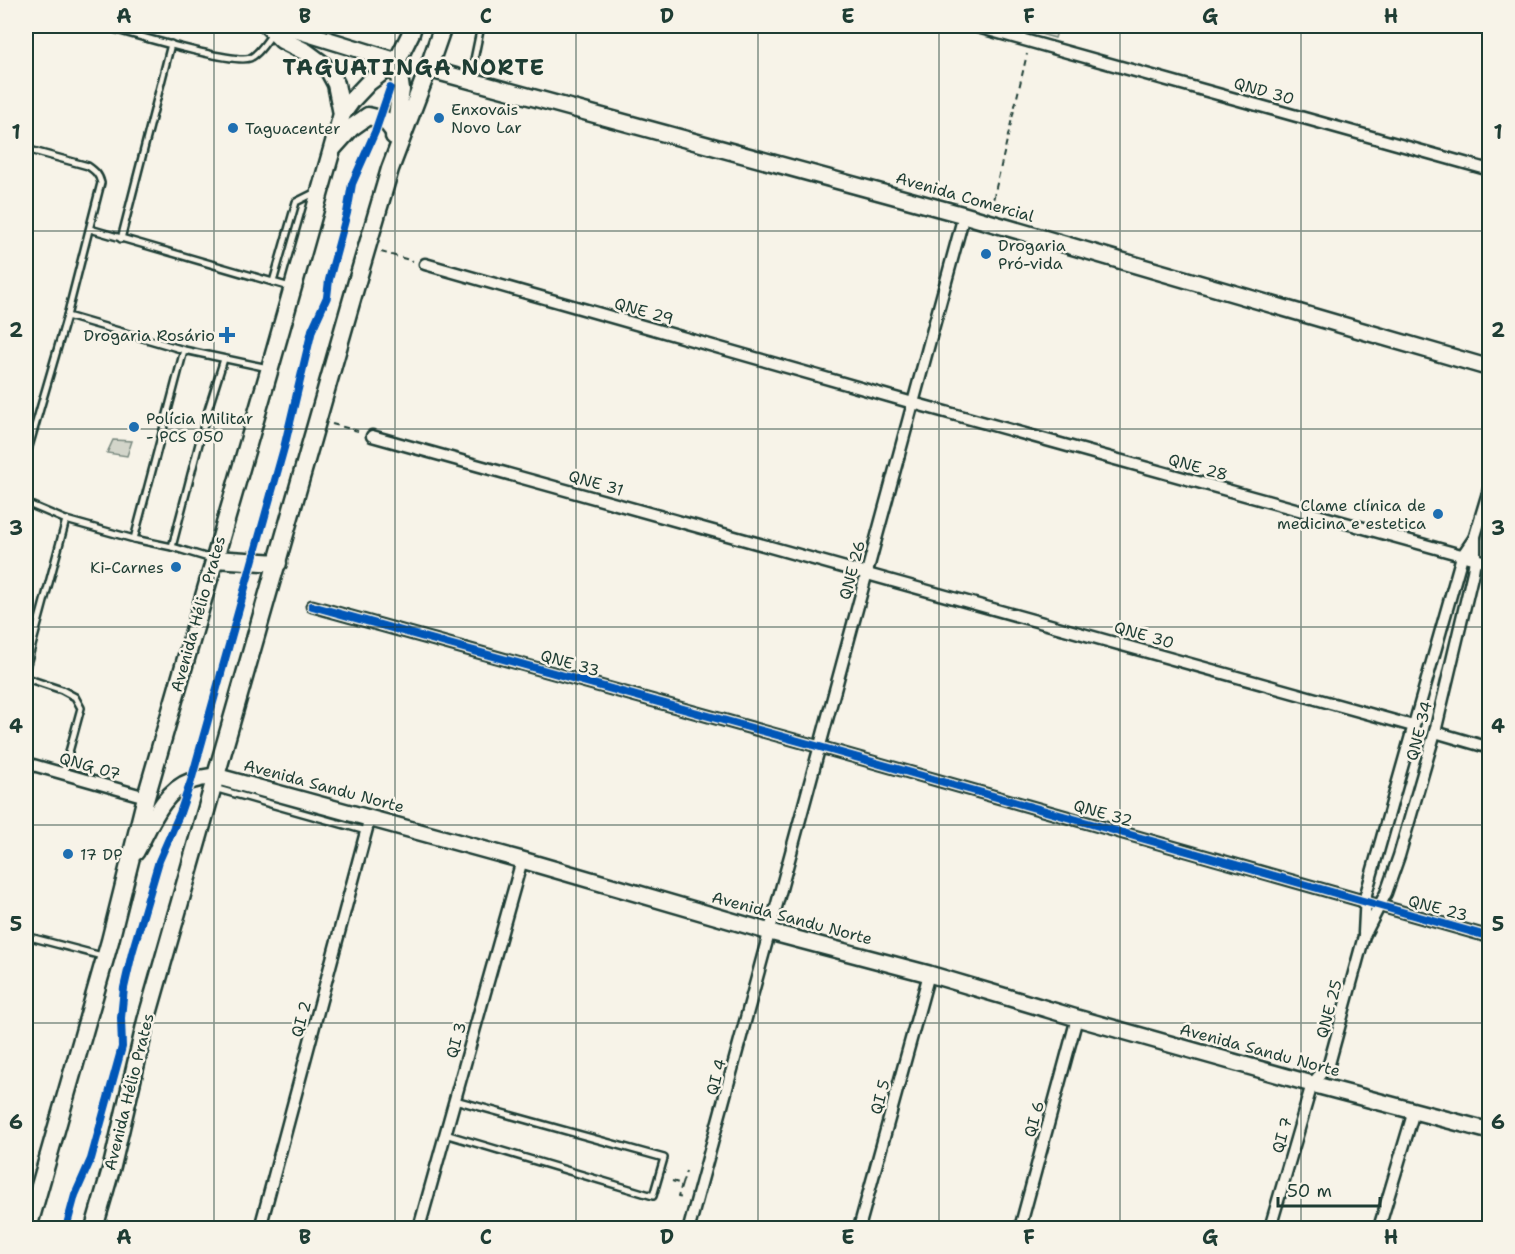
<svg xmlns="http://www.w3.org/2000/svg" width="1515" height="1254" font-family="'Shantell Sans',sans-serif">
  <style>
    .green { fill: #d3d5ca; stroke: #79897f; stroke-width: 1.5 }
    .lines { fill: none; stroke-linecap: round; stroke-linejoin: round }
    .lane-casing { stroke: #1f3d34; stroke-width: 10 }
    .street-casing { stroke: #1f3d34; stroke-width: 15 }
    .secondary-casing { stroke: #1f3d34; stroke-width: 20 }
    .primary-casing { stroke: #1f3d34; stroke-width: 21 }
    .path { stroke: #1f3d34; stroke-width: 2; stroke-dasharray: 6 4.5; stroke-linecap: butt }
    .lane { stroke: #f7f3e8; stroke-width: 5 }
    .street { stroke: #f7f3e8; stroke-width: 10 }
    .secondary { stroke: #f7f3e8; stroke-width: 15 }
    .primary { stroke: #f7f3e8; stroke-width: 16 }
    .cycleway-casing { stroke: #f7f3e8; stroke-width: 11 }
    .cycleway { stroke: #0057b8; stroke-width: 8 }
    .grid { fill: none; stroke: #1f3d34; stroke-width: 1.5; stroke-opacity: 0.55 }
    .poi-dot { fill: #1f6fb2; stroke: #f7f3e8; stroke-width: 2 }
    .labels { text-anchor: middle; dominant-baseline: central; stroke-width: 5; stroke-linejoin: round; paint-order: stroke }
    .street-label { font-size: 16px; fill: #1f3d34; stroke: #f7f3e8 }
    .poi-label { font-size: 16px; fill: #1f3d34; stroke: #f7f3e8; text-anchor: start }
    .district-label { font-size: 22px; font-weight: bold; letter-spacing: 1.5px; fill: #1f3d34; stroke: #f7f3e8 }
    .neatline { fill: none; stroke: #1f3d34; stroke-width: 2 }
    .grid-label { font-size: 20px; text-anchor: middle; font-weight: bold; fill: #1f3d34 }
  </style>
  <rect width="100%" height="100%" fill="#f7f3e8"/>
  <filter id="ink" filterUnits="userSpaceOnUse"><feTurbulence type="fractalNoise" baseFrequency=".0167" numOctaves="2"/><feDisplacementMap in="SourceGraphic" scale="12" xChannelSelector="R" yChannelSelector="G"/><feConvolveMatrix kernelMatrix="1 2 1 2 8 2 1 2 1" color-interpolation-filters="sRGB"/></filter>
  <g filter="url(#ink)">
    <g class="green">
      <polygon points="1012,26 1059,26 1055,38"/>
      <polygon points="113,440 132,441 127,456 107,453"/>
    </g>
    <g class="lines">
      <defs>
        <g id="lane">
          <path d="M103,26C126,32 233,65 250,58C259,54 266,42 272,34"/>
          <polyline points="470,79 481,26"/>
          <path d="M26,149L88,166C95,171 99,174 101,183L67,316L184,350L268,368"/>
          <polyline points="90,229 290,287"/>
          <polyline points="121,239 171,44"/>
          <polyline points="273,282 296,202 316,192"/>
          <polyline points="26,457 67,316"/>
          <polyline points="26,503 66,520"/>
          <polyline points="134,539 184,350"/>
          <polyline points="172,547 207,413 224,359"/>
          <polyline points="26,668 66,520 134,539 172,547 212,559"/>
          <polyline points="26,678 62,690 75,697 81,708 63,774"/>
          <polyline points="214,788 366,831"/>
          <polyline points="26,936 102,956"/>
          <polyline points="445,1134 653,1196 664,1158 455,1100"/>
        </g>
        <g id="street">
          <polyline points="974,26 1490,170"/>
          <polyline points="425,264 913,403 1490,563"/>
          <polyline points="372,436 1413,726"/>
          <polyline points="312,606 820,747 1490,937"/>
          <polyline points="1435,732 1490,748"/>
          <polyline points="26,763 146,797"/>
          <polyline points="1364,933 1366,894 1462,556 1475,537"/>
          <polyline points="260,1228 370,817"/>
          <polyline points="419,1228 522,860"/>
          <polyline points="689,1228 964,215"/>
          <polyline points="859,1228 929,974"/>
          <polyline points="1020,1228 1077,1018"/>
          <polyline points="1270,1228 1312,1084 1329,1064 1364,936 1386,893 1399,856 1435,732 1473,572 1475,559 1475,536 1490,486"/>
          <polyline points="1379,1228 1414,1111"/>
        </g>
        <g id="secondary">
          <polyline points="283,26 397,61"/>
          <polyline points="428,69 964,215 1490,368"/>
          <path d="M136,852C150,827 162,791 191,781C199,778 207,777 215,776L522,860L770,932L929,974L1077,1018L1312,1084L1490,1131"/>
        </g>
        <g id="primary">
          <polyline points="268,26 282,40 306,52 321,63 329,71 336,84 342,114"/>
          <polyline points="394,136 401,90 397,61"/>
          <polyline points="334,147 351,128 368,116 385,120 395,133"/>
          <polyline points="214,559 278,563"/>
          <polyline points="28,1228 110,941 146,797 270,368 342,114 352,100 368,83 397,61 411,33 413,26"/>
          <polyline points="94,1228 112,1166 146,1021 360,271 390,169 428,69 443,26"/>
        </g>
      </defs>
      <use href="#lane" class="lane-casing"/>
      <use href="#street" class="street-casing"/>
      <use href="#secondary" class="secondary-casing"/>
      <use href="#primary" class="primary-casing"/>
      <g class="path">
        <polyline points="991,209 1027,54"/>
        <polyline points="381,252 413,261"/>
        <polyline points="332,424 362,432"/>
        <polyline points="672,1181 682,1184 678,1197 684,1198"/>
        <polyline points="682,1184 686,1171"/>
      </g>
      <use href="#lane" class="lane"/>
      <use href="#street" class="street"/>
      <use href="#secondary" class="secondary"/>
      <use href="#primary" class="primary"/>
      <defs>
        <g id="cycleway">
          <polyline points="312,606 820,747 1490,937"/>
          <polyline points="66,1228 75,1195 91,1159 122,1047 121,1018 124,988 132,953 159,861 180,813 191,781 284,448 312,330 327,297 329,280 347,213 352,184 375,132 390,88"/>
        </g>
      </defs>
      <use href="#cycleway" class="cycleway-casing"/>
      <use href="#cycleway" class="cycleway"/>
    </g>
  </g>
  <path class="grid" d="M214,26V1228M395,26V1228M576,26V1228M758,26V1228M939,26V1228M1120,26V1228M1301,26V1228M26,231H1490M26,429H1490M26,627H1490M26,825H1490M26,1023H1490"/>
  <g class="poi-dot">
    <circle cx="439" cy="118" r="6"/>
    <circle cx="233" cy="128" r="6"/>
    <circle cx="986" cy="254" r="6"/>
    <path d="M224 326h6v6h6v6h-6v6h-6v-6h-6v-6h6z"/>
    <circle cx="134" cy="427" r="6"/>
    <circle cx="1438" cy="514" r="6"/>
    <circle cx="176" cy="567" r="6"/>
    <circle cx="68" cy="854" r="6"/>
  </g>
  <g class="labels">
    <g class="street-label">
      <text transform="translate(1264 91) rotate(16)">QND 30</text>
      <text transform="translate(965 197) rotate(16)">Avenida Comercial</text>
      <text transform="translate(644 311) rotate(16)">QNE 29</text>
      <text transform="translate(1198 467) rotate(16)">QNE 28</text>
      <text transform="translate(596 483) rotate(16)">QNE 31</text>
      <text transform="translate(852 570) rotate(-75)">QNE 26</text>
      <text transform="translate(198 614) rotate(-74)">Avenida Hélio Prates</text>
      <text transform="translate(1144 635) rotate(16)">QNE 30</text>
      <text transform="translate(570 663) rotate(16)">QNE 33</text>
      <text transform="translate(1419 731) rotate(-75)">QNE 34</text>
      <text transform="translate(90 766) rotate(16)">QNG 07</text>
      <text transform="translate(324 786) rotate(15)">Avenida Sandu Norte</text>
      <text transform="translate(1103 813) rotate(16)">QNE 32</text>
      <text transform="translate(1438 908) rotate(15)">QNE 23</text>
      <text transform="translate(792 918) rotate(15)">Avenida Sandu Norte</text>
      <text transform="translate(1329 1009) rotate(-75)">QNE 25</text>
      <text transform="translate(301 1019) rotate(-75)">QI 2</text>
      <text transform="translate(456 1040) rotate(-74)">QI 3</text>
      <text transform="translate(1260 1050) rotate(15)">Avenida Sandu Norte</text>
      <text transform="translate(716 1077) rotate(-75)">QI 4</text>
      <text transform="translate(129 1092) rotate(-76)">Avenida Hélio Prates</text>
      <text transform="translate(880 1097) rotate(-75)">QI 5</text>
      <text transform="translate(1034 1119) rotate(-75)">QI 6</text>
      <text transform="translate(1282 1135) rotate(-74)">QI 7</text>
    </g>
    <g class="poi-label">
      <text x="451" y="109">Enxovais<tspan x="451" dy="18">Novo Lar</tspan></text>
      <text x="245" y="128">Taguacenter</text>
      <text x="998" y="245">Drogaria<tspan x="998" dy="18">Pró-vida</tspan></text>
      <text x="215" y="335" text-anchor="end">Drogaria Rosário</text>
      <text x="146" y="418">Polícia Militar<tspan x="146" dy="18">- PCS 050</tspan></text>
      <text x="1426" y="505" text-anchor="end">Clame clínica de<tspan x="1426" dy="18">medicina e estetica</tspan></text>
      <text x="164" y="567" text-anchor="end">Ki-Carnes</text>
      <text x="80" y="854">17 DP</text>
    </g>
    <g class="district-label">
      <text x="414" y="67">TAGUATINGA NORTE</text>
    </g>
  </g>
  <rect width="1515" height="1254" fill="none" stroke="#f7f3e8" stroke-width="66"/>
  <path d="M1278 1197v9h102v-9" fill="none" stroke="#1f3d34" stroke-width="3"/>
  <text x="1287" y="1197" font-size="18" fill="#1f3d34" stroke="#f7f3e8" stroke-width="4.5" paint-order="stroke">50 m</text>
  <rect x="33" y="33" width="1449" height="1188" class="neatline"/>
  <g class="grid-label">
    <text x="124" y="23">A</text>
    <text x="305" y="23">B</text>
    <text x="486" y="23">C</text>
    <text x="667" y="23">D</text>
    <text x="848" y="23">E</text>
    <text x="1029" y="23">F</text>
    <text x="1210" y="23">G</text>
    <text x="1391" y="23">H</text>
    <text x="16" y="139">1</text>
    <text x="1498" y="139">1</text>
    <text x="16" y="337">2</text>
    <text x="1498" y="337">2</text>
    <text x="16" y="535">3</text>
    <text x="1498" y="535">3</text>
    <text x="16" y="733">4</text>
    <text x="1498" y="733">4</text>
    <text x="16" y="931">5</text>
    <text x="1498" y="931">5</text>
    <text x="16" y="1129">6</text>
    <text x="1498" y="1129">6</text>
    <text x="124" y="1244">A</text>
    <text x="305" y="1244">B</text>
    <text x="486" y="1244">C</text>
    <text x="667" y="1244">D</text>
    <text x="848" y="1244">E</text>
    <text x="1029" y="1244">F</text>
    <text x="1210" y="1244">G</text>
    <text x="1391" y="1244">H</text>
  </g>
</svg>
